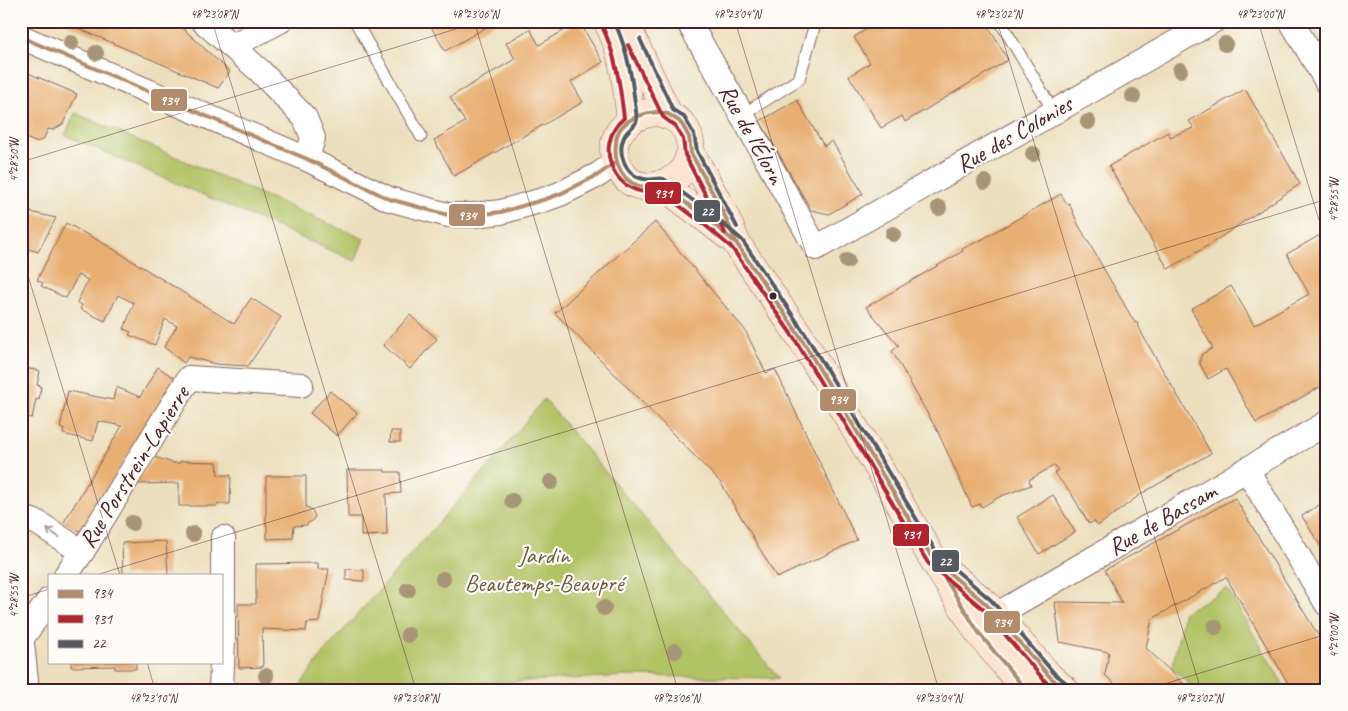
<svg xmlns="http://www.w3.org/2000/svg" width="1348" height="711" font-family="Caveat,sans-serif">
  <style>
    .green { fill: #b2c366; stroke: #7e7148 }
    .building { fill: #e8af72 }
    .lines { fill: none; stroke-linecap: round; stroke-linejoin: round }
    .service-casing { stroke: #83625e; stroke-width: 13 }
    .minor-casing { stroke: #83625e; stroke-width: 26 }
    .secondary-casing { stroke: #83625e; stroke-width: 29 }
    .service { stroke: #fff; stroke-width: 11 }
    .minor { stroke: #fff; stroke-width: 24 }
    .secondary { stroke: #fde4d0; stroke-width: 28 }
    .bus-1-casing { stroke: #fdfcf7; stroke-width: 8 }
    .bus-2-casing { stroke: #fdfcf7; stroke-width: 8 }
    .bus-3-casing { stroke: #fdfcf7; stroke-width: 8 }
    .bus-1 { stroke: #b28c6c; stroke-width: 4 }
    .bus-2 { stroke: #b0252e; stroke-width: 4 }
    .bus-3 { stroke: #56595f; stroke-width: 4 }
    .tree { fill: #a79578 }
    .oneway { stroke: #ae9aa0 }
    .ticks { fill: none; stroke: #4a1f2b; stroke-width: 1; stroke-opacity: 0.45 }
    .bus-dot { fill: #4a1f2b; stroke: #fdfcf7; stroke-width: 2 }
    .labels { text-anchor: middle; dominant-baseline: central; stroke-width: 4.5; stroke-linejoin: round; paint-order: stroke }
    .street-label { font-size: 24px; fill: #4a1f2b; stroke: #fdfcf7 }
    .park-label { font-size: 24px; fill: #6e5840; stroke: #fdfcf7 }
    .line-badge { stroke: #fdfcf7; stroke-width: 2 }
    .badge-label { font-size: 14px; text-anchor: middle; font-weight: bold; fill: #fff }
    .neatline { fill: none; stroke: #4a1f2b; stroke-width: 2 }
    .ticks-label { font-size: 12px; text-anchor: middle; fill: #4a1f2b }
  </style>
  <rect width="100%" height="100%" fill="#fdfcf7"/>
  <filter id="ink" filterUnits="userSpaceOnUse"><feTurbulence type="fractalNoise" baseFrequency=".02" numOctaves="2"/><feDisplacementMap in="SourceGraphic" scale="10" xChannelSelector="R" yChannelSelector="G"/><feConvolveMatrix kernelMatrix="1 2 1 2 8 2 1 2 1" color-interpolation-filters="sRGB"/></filter>
  <filter id="wash" filterUnits="userSpaceOnUse"><feTurbulence type="fractalNoise" baseFrequency=".0096" numOctaves="4" result="noise"/><feDisplacementMap in="SourceGraphic" scale="20" xChannelSelector="R" yChannelSelector="G"/><feGaussianBlur stdDeviation="1.12" result="paint"/><feColorMatrix in="noise" values="0 0 0 0 0 0 0 0 0 0 0 0 0 0 0 0 0 1.4 0 .05"/><feComposite in="paint" operator="in"/></filter>
  <g filter="url(#wash)">
    <rect width="100%" height="100%" fill="#ecdfbd"/>
    <g class="green">
      <polygon points="75,113 364,239 355,261 65,135"/>
      <polygon points="544,399 779,678 628,676 465,684 300,686 326,650 495,459"/>
      <polygon points="1227,589 1286,689 1196,690 1172,668 1184,612"/>
    </g>
    <g id="blocks">
      <g class="building">
        <polygon points="61,21 175,21 230,72 218,88"/>
        <polygon points="428,21 497,21 445,51"/>
        <polygon points="580,21 583,28 603,62 571,82 583,102 454,176 434,140 465,122 450,97 515,59 506,43 530,29 539,45"/>
        <polygon points="880,21 985,21 1008,60 905,122 902,116 881,128 849,76 870,63 854,37"/>
        <polygon points="21,70 77,94 63,124 53,130 48,129 43,140 35,142 21,136"/>
        <polygon points="1245,89 1300,184 1209,245 1168,269 1109,166 1168,132 1170,137 1194,128 1189,121"/>
        <polygon points="797,100 824,146 832,141 863,194 829,214 811,210 760,121"/>
        <polygon points="1061,194 1067,204 1069,203 1078,224 1135,323 1137,322 1143,336 1211,453 1141,494 1098,526 1094,521 1089,524 1071,493 1054,473 1058,470 1055,465 1029,480 1031,485 999,497 982,507 980,504 972,507 938,432 892,351 899,346 866,307 963,251 962,249 979,241"/>
        <polygon points="21,210 56,218 38,252 28,249 22,271"/>
        <polygon points="655,222 745,330 766,373 775,369 857,540 777,578 721,483 555,313"/>
        <polygon points="66,223 110,247 234,324 251,298 281,317 248,366 216,364 188,357 184,363 164,347 177,326 165,319 155,345 129,335 131,332 124,329 134,303 118,295 105,321 80,309 82,305 77,302 88,280 78,275 66,298 41,286 43,283 37,280"/>
        <polygon points="1327,231 1327,383 1256,423 1226,369 1208,379 1200,364 1200,359 1202,354 1213,348 1191,309 1231,286 1254,325 1309,294 1287,254"/>
        <polygon points="410,315 437,339 410,369 383,345"/>
        <polygon points="21,367 40,371 37,385 41,386 39,400 36,399 32,418 21,416"/>
        <polygon points="158,367 176,379 143,430 81,532 64,522 122,426 98,421 93,441 63,434 64,429 60,428 68,391 113,400 116,387 140,397"/>
        <polygon points="330,391 357,413 337,436 310,413"/>
        <polygon points="391,431 400,431 400,442 390,442"/>
        <polygon points="154,457 174,463 180,463 180,461 217,462 218,475 231,475 230,504 218,504 217,506 179,506 179,483 136,484"/>
        <polygon points="347,470 385,470 385,472 400,472 401,493 386,494 387,535 361,536 361,517 348,517"/>
        <polygon points="266,476 306,476 306,507 311,509 315,516 312,521 308,523 307,525 294,526 293,538 267,539 267,525 266,525"/>
        <polygon points="1053,495 1075,532 1039,554 1017,517"/>
        <polygon points="1235,498 1327,650 1327,690 1292,690 1226,577 1152,619 1146,648 1190,690 1121,690 1105,675 1109,652 1060,642 1055,602 1122,603 1105,570"/>
        <polygon points="1327,500 1327,557 1302,516"/>
        <polygon points="166,541 168,575 123,575 122,543"/>
        <polygon points="318,563 318,569 329,569 319,622 307,623 306,631 262,629 263,667 239,668 238,604 256,604 256,564"/>
        <polygon points="346,569 364,570 364,581 346,580"/>
        <polygon points="71,662 136,662 136,669 115,669 115,666 71,667"/>
      </g>
    </g>
  </g>
  <g filter="url(#ink)">
    <use href="#blocks" fill-opacity="0" stroke="#83625e" stroke-width="1"/>
    <g class="lines">
      <defs>
        <g id="service">
          <polyline points="355,21 421,136"/>
          <polyline points="1000,21 1054,112"/>
          <polyline points="742,115 799,79 815,24 820,21"/>
        </g>
        <g id="minor">
          <polyline points="203,21 260,71 305,118 313,138 307,159"/>
          <polyline points="688,21 742,115 816,248 1213,21"/>
          <polyline points="1291,21 1327,82"/>
          <polyline points="21,37 307,159 389,199 448,215 474,215 501,212 546,199 560,194 598,175 616,162"/>
          <polyline points="232,46 280,21"/>
          <polyline points="1247,470 1327,604"/>
          <polyline points="21,517 38,523 82,552"/>
          <polyline points="66,575 82,552 189,378 301,385"/>
          <polyline points="996,615 1327,423"/>
          <polyline points="21,634 27,690"/>
          <polyline points="22,638 49,600"/>
          <polyline points="221,690 223,639 223,538"/>
        </g>
        <g id="secondary">
          <path d="M607,21C625,54 626,84 631,120"/>
          <polyline points="627,27 668,114"/>
          <path d="M656,112C673,115 687,123 690,142C691,150 691,153 688,160C686,165 684,170 681,173C669,185 646,191 631,182C625,178 620,170 617,164C605,137 630,114 656,112Z"/>
          <polyline points="691,153 724,214 737,244 801,338 933,559 979,633 1026,690"/>
          <polyline points="661,184 731,238"/>
          <polyline points="951,575 986,604 1050,677 1065,690"/>
        </g>
      </defs>
      <use href="#service" class="service-casing"/>
      <use href="#minor" class="minor-casing"/>
      <use href="#secondary" class="secondary-casing"/>
      <use href="#service" class="service"/>
      <use href="#minor" class="minor"/>
      <use href="#secondary" class="secondary"/>
      <defs>
        <g id="bus-1">
          <polyline points="21,37 307,159 389,199 448,215 474,215 501,212 546,199 560,194 598,175 616,162"/>
          <path d="M656,112L668,114L679,121L683,126L689,137L691,153L724,214L737,244L710,221L661,184C656,185 650,187 645,187C623,185 613,163 616,143C616,138 618,132 621,128C629,118 644,113 656,112Z"/>
          <polyline points="737,244 801,338 933,559"/>
          <polyline points="933,559 986,604 1050,677 1065,690"/>
          <polyline points="933,559 979,633 1026,690"/>
        </g>
        <g id="bus-2">
          <path d="M601,24C616,54 620,85 624,118C591,146 615,201 660,191L706,226L732,248L796,341L928,563L982,608L1045,681L1055,690"/>
          <polyline points="628,45 663,117 675,126 683,139 685,155 725,233"/>
        </g>
        <g id="bus-3">
          <path d="M614,21C629,52 633,85 637,119C636,127 629,128 625,135C616,152 625,176 644,179C651,181 658,177 664,179L714,216L742,240L806,335L938,555L991,600L1054,673L1069,685"/>
          <polyline points="640,39 673,110 684,117 694,134 697,151 737,227"/>
        </g>
      </defs>
      <use href="#bus-1" class="bus-1-casing"/>
      <use href="#bus-2" class="bus-2-casing"/>
      <use href="#bus-3" class="bus-3-casing"/>
      <use href="#bus-1" class="bus-1"/>
      <use href="#bus-2" class="bus-2"/>
      <use href="#bus-3" class="bus-3"/>
    </g>
    <g class="tree">
      <circle cx="71" cy="43" r="8"/>
      <circle cx="1225" cy="44" r="8"/>
      <circle cx="96" cy="53" r="8"/>
      <circle cx="1180" cy="70" r="8"/>
      <circle cx="1133" cy="96" r="8"/>
      <circle cx="1088" cy="122" r="8"/>
      <circle cx="1033" cy="154" r="8"/>
      <circle cx="985" cy="182" r="8"/>
      <circle cx="939" cy="208" r="8"/>
      <circle cx="893" cy="234" r="8"/>
      <circle cx="847" cy="261" r="8"/>
      <circle cx="551" cy="482" r="8"/>
      <circle cx="512" cy="501" r="8"/>
      <circle cx="132" cy="523" r="8"/>
      <circle cx="193" cy="534" r="8"/>
      <circle cx="443" cy="579" r="8"/>
      <circle cx="408" cy="590" r="8"/>
      <circle cx="604" cy="608" r="8"/>
      <circle cx="1215" cy="627" r="8"/>
      <circle cx="408" cy="635" r="8"/>
      <circle cx="675" cy="651" r="8"/>
      <circle cx="266" cy="676" r="8"/>
    </g>
    <defs><path id="oneway-shaft" d="M-6 0H5M1.5-3L5.5 0L1.5 3" fill="none" stroke-width="1.6" stroke-linecap="round" stroke-linejoin="round" transform="scale(1.25)"/></defs>
    <use class="oneway" href="#oneway-shaft" transform="translate(53 533) rotate(-147)"/>
  </g>
  <path class="ticks" d="M212,21L416,690M474,21L678,690M735,21L939,690M997,21L1201,690M1258,21L1327,246M21,162L482,21M21,253L120,575M96,575L1327,199M21,598L49,589M147,662L155,690M1145,690L1327,634"/>
  <circle class="bus-dot" cx="773" cy="296" r="4.5"/>
  <g class="labels">
    <g class="street-label">
      <text transform="translate(752 134) rotate(61)">Rue de l'Élorn</text>
      <text transform="translate(1014 134) rotate(-30)">Rue des Colonies</text>
      <text transform="translate(134 467) rotate(-58)">Rue Porstrein-Lapierre</text>
      <text transform="translate(1162 519) rotate(-30)">Rue de Bassam</text>
    </g>
    <g class="park-label">
      <text x="544" y="555">Jardin<tspan x="544" dy="28">Beautemps-Beaupré</tspan></text>
    </g>
  </g>
  <g class="line-badge">
    <rect x="150" y="88" width="38" height="24" rx="5" fill="#b28c6c"/>
    <rect x="644" y="181" width="38" height="24" rx="5" fill="#b0252e"/>
    <rect x="693" y="199" width="28" height="24" rx="5" fill="#56595f"/>
    <rect x="448" y="203" width="38" height="24" rx="5" fill="#b28c6c"/>
    <rect x="819" y="388" width="38" height="24" rx="5" fill="#b28c6c"/>
    <rect x="892" y="523" width="38" height="24" rx="5" fill="#b0252e"/>
    <rect x="931" y="549" width="29" height="24" rx="5" fill="#56595f"/>
    <rect x="983" y="610" width="38" height="24" rx="5" fill="#b28c6c"/>
  </g>
  <g class="badge-label">
    <text x="169" y="105">934</text>
    <text x="663" y="198">931</text>
    <text x="707" y="216">22</text>
    <text x="467" y="220">934</text>
    <text x="838" y="404">934</text>
    <text x="911" y="539">931</text>
    <text x="945" y="566">22</text>
    <text x="1002" y="627">934</text>
  </g>
  <rect width="1348" height="711" fill="none" stroke="#fdfcf7" stroke-width="55"/>
  <rect x="48" y="574" width="175" height="90" fill="#fdfcf7" stroke="#b5a4a5"/>
  <rect x="58" y="590" width="25" height="8" fill="#b28c6c" stroke="#b5a4a5"/>
  <text x="92" y="598" font-size="15" fill="#4a1f2b">934</text>
  <rect x="58" y="615" width="25" height="8" fill="#b0252e" stroke="#b5a4a5"/>
  <text x="92" y="624" font-size="15" fill="#4a1f2b">931</text>
  <rect x="58" y="640" width="25" height="8" fill="#56595f" stroke="#b5a4a5"/>
  <text x="92" y="648" font-size="15" fill="#4a1f2b">22</text>
  <rect x="28" y="28" width="1292" height="656" class="neatline"/>
  <g class="ticks-label">
    <text x="214" y="18">48°23'08"N</text>
    <text x="475" y="18">48°23'06"N</text>
    <text x="737" y="18">48°23'04"N</text>
    <text x="998" y="18">48°23'02"N</text>
    <text x="1260" y="18">48°23'00"N</text>
    <text transform="translate(14 160) rotate(-90)" y="4">4°28'50"W</text>
    <text transform="translate(1334 200) rotate(-90)" y="4">4°28'55"W</text>
    <text transform="translate(14 596) rotate(-90)" y="4">4°28'55"W</text>
    <text transform="translate(1334 636) rotate(-90)" y="4">4°29'00"W</text>
    <text x="153" y="702">48°23'10"N</text>
    <text x="415" y="702">48°23'08"N</text>
    <text x="676" y="702">48°23'06"N</text>
    <text x="938" y="702">48°23'04"N</text>
    <text x="1199" y="702">48°23'02"N</text>
  </g>
</svg>
